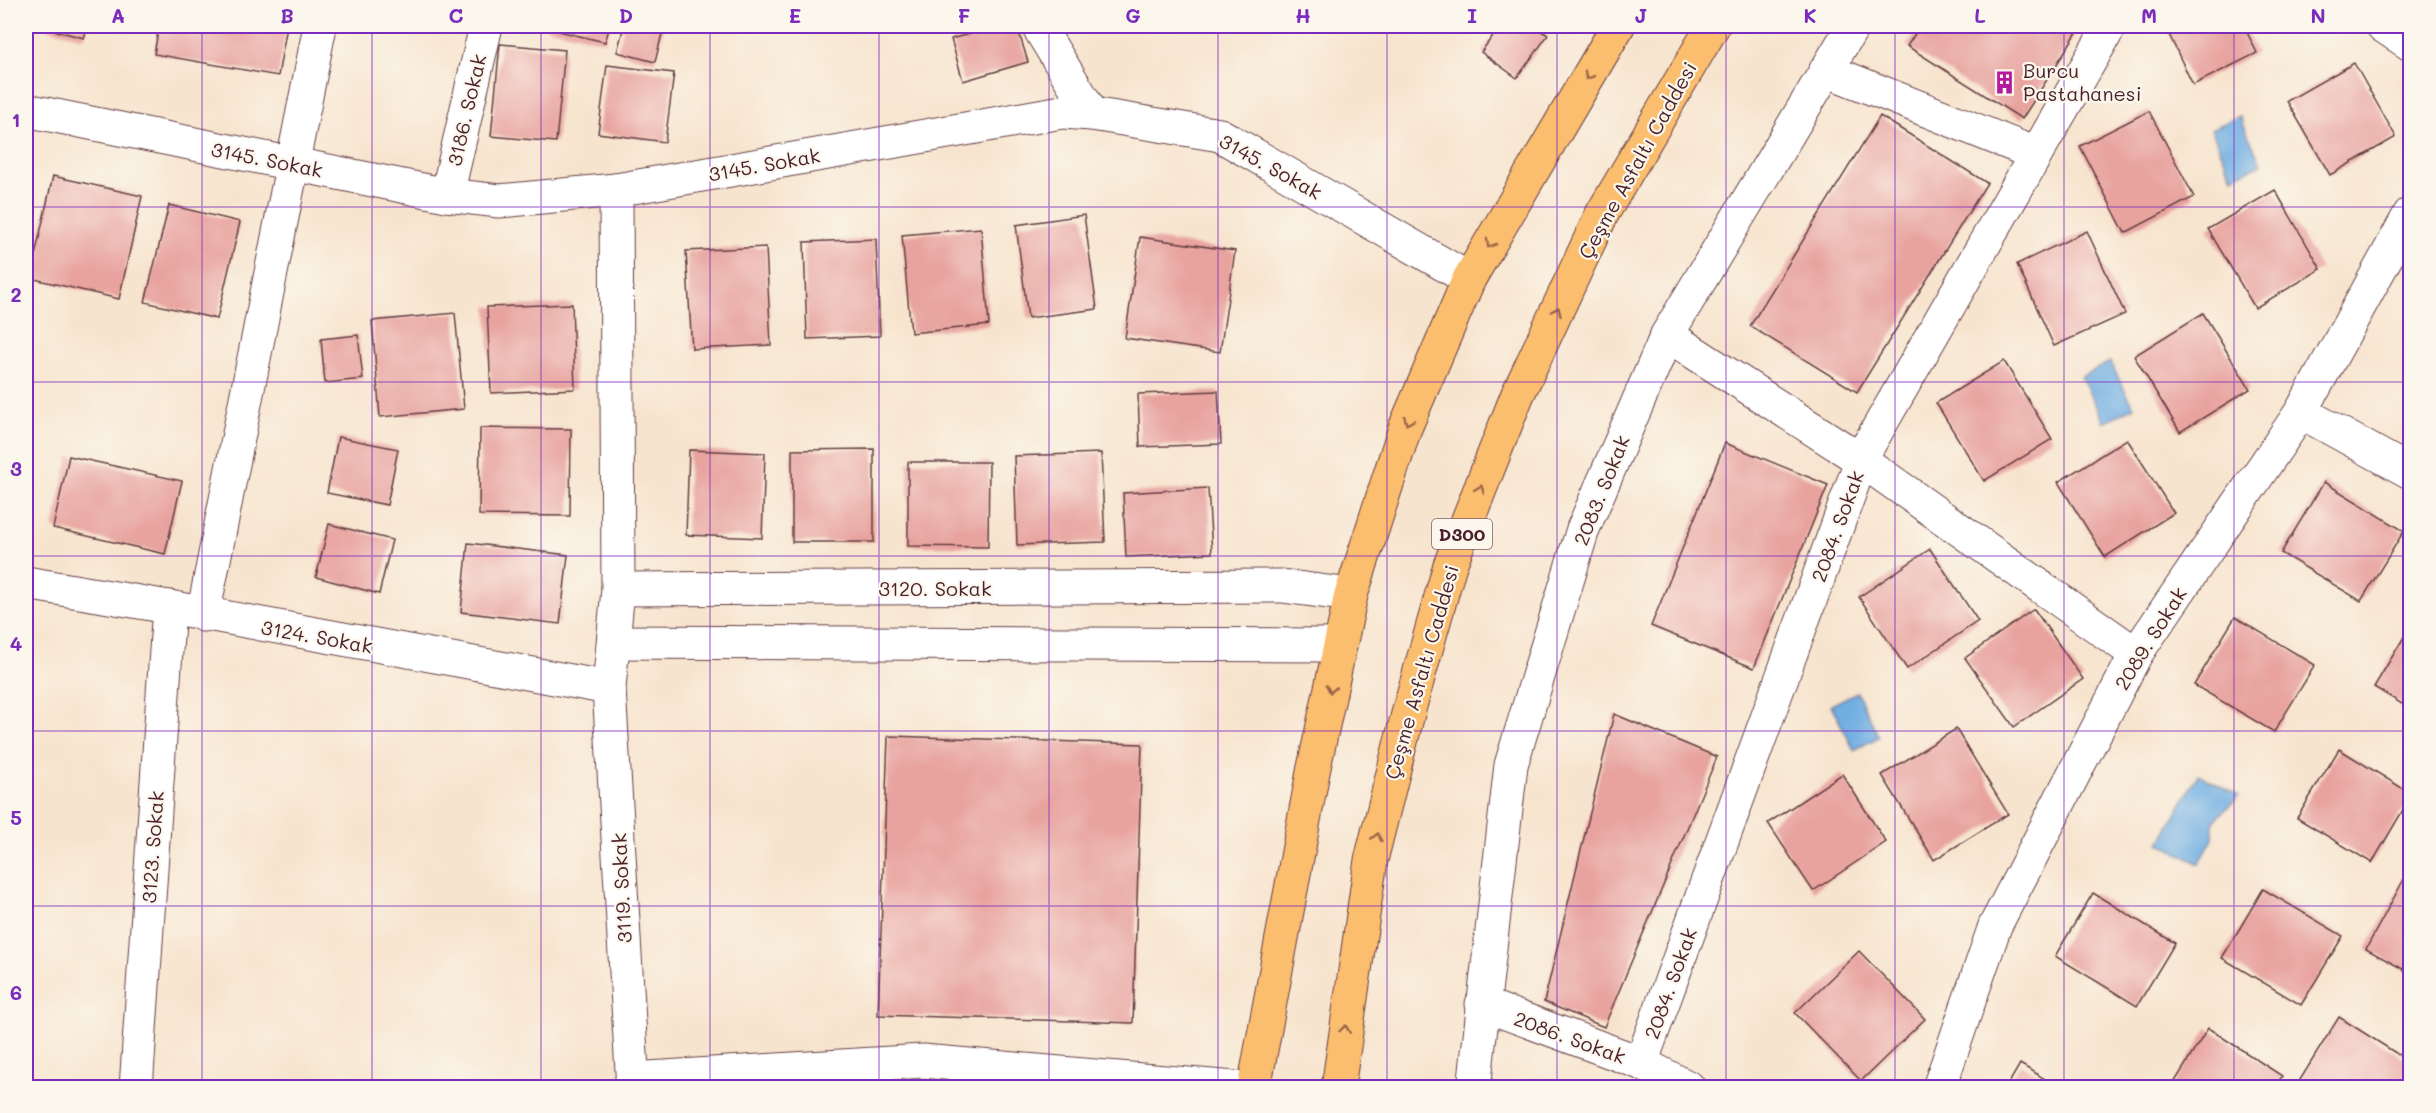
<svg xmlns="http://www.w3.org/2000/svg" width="2436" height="1113" font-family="Mali,sans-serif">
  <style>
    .water { fill: #6faee2; stroke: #5c6686; stroke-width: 1.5 }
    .building { fill: #e8a39f }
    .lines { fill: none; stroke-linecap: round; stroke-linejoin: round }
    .minor-casing { stroke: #643d43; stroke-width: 35 }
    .highway-casing { stroke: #643d43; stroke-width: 35 }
    .minor { stroke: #fff; stroke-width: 33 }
    .highway { stroke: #fbbd6e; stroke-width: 33 }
    .oneway { stroke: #9a6649 }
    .grid { fill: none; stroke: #7b2cbf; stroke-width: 1.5; stroke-opacity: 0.55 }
    .labels { text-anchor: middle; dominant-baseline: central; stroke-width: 4.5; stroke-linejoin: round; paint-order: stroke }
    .shield { fill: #fbf7ec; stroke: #7f6065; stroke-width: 1.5 }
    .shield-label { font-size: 18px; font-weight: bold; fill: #4a1f2b }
    .poi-label { font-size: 20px; fill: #4a1f2b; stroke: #fbf7ec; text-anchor: start }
    .street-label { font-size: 20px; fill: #4a1f2b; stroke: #fbf7ec }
    .neatline { fill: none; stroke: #7b2cbf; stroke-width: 2 }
    .grid-label { font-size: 20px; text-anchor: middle; font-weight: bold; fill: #7b2cbf }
  </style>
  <rect width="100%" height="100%" fill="#fbf7ec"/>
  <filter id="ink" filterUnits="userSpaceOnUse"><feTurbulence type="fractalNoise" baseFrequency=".0167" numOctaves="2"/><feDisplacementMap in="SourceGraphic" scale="12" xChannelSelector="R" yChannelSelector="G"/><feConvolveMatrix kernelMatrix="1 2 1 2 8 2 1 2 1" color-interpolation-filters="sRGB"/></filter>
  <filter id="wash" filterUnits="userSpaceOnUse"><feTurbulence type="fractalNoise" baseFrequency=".008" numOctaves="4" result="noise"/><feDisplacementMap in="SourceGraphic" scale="24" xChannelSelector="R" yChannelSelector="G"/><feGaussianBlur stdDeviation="1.35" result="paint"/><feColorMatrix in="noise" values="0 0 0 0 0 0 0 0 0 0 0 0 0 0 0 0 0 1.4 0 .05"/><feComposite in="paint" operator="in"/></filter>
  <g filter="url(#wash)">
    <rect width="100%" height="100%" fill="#f7e4ce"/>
    <g class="water">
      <polygon points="2240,116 2261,164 2232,177 2211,129"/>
      <polygon points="2110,362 2134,407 2104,422 2081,377"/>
      <polygon points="1857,692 1879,737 1854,750 1831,705"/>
      <polygon points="2198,774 2239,796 2213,822 2213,839 2199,864 2160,843"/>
    </g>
    <g id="blocks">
      <g class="building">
        <polygon points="38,26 88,26 84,38"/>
        <polygon points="159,26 287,26 278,76 154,54"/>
        <polygon points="547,26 610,26 605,42 546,28"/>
        <polygon points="624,26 664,26 655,62 617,52"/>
        <polygon points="998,26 1017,26 1028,62 963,81 951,39"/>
        <polygon points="1500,26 1533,26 1548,35 1517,78 1481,52"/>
        <polygon points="1920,26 2081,26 2022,119 1907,46"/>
        <polygon points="2165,26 2244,26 2257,53 2193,85"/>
        <polygon points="500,44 565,50 556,142 491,136"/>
        <polygon points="2354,63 2396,137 2330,175 2287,101"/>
        <polygon points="607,65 674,73 665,142 598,133"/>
        <polygon points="2149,111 2194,197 2125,233 2080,146"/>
        <polygon points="1880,116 1987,183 1857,392 1750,326"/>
        <polygon points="53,176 142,196 119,299 30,278"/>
        <polygon points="2275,190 2321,269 2255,308 2208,229"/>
        <polygon points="169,205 240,222 217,319 145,302"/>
        <polygon points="1084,215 1097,309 1028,318 1016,225"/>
        <polygon points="981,228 989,325 911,333 902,235"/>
        <polygon points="2087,231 2125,314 2054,346 2017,264"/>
        <polygon points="1140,237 1235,251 1220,352 1125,338"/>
        <polygon points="876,239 880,336 807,339 804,242"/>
        <polygon points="766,247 771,345 692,349 686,251"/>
        <polygon points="572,304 575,389 491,393 487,307"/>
        <polygon points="455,313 464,409 380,417 372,321"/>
        <polygon points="2203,313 2250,389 2180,432 2134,356"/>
        <polygon points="358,335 363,379 325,383 321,339"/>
        <polygon points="2004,361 2052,439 1984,481 1936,403"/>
        <polygon points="1218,391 1221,444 1140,447 1138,394"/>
        <polygon points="480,428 571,429 570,516 479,515"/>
        <polygon points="338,437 398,449 387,505 327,493"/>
        <polygon points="2127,439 2174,513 2105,557 2058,482"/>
        <polygon points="1725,443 1828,485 1754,668 1651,626"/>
        <polygon points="874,449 874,542 792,542 792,450"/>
        <polygon points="689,450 765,453 762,538 686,535"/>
        <polygon points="1101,453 1105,542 1017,545 1014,456"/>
        <polygon points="69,456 182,481 165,554 53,528"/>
        <polygon points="908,462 989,462 988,547 908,546"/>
        <polygon points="2324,482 2404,531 2361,601 2281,553"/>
        <polygon points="1208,488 1212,553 1126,557 1123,493"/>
        <polygon points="329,524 392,540 379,594 316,577"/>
        <polygon points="468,543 568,555 560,624 461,612"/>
        <polygon points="1930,549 1978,621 1907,669 1859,597"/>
        <polygon points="2034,609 2083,679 2014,727 1965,658"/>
        <polygon points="2235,617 2315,665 2274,732 2194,685"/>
        <polygon points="2410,627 2410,709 2374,687"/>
        <polygon points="1614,714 1717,757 1604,1027 1544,1002"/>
        <polygon points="1956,729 2008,814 1934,860 1882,775"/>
        <polygon points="888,736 1142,744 1133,1023 878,1015"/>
        <polygon points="2339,749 2410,793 2410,798 2372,863 2297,818"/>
        <polygon points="1842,774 1886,842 1813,891 1768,823"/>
        <polygon points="2404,879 2410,883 2410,973 2366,949"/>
        <polygon points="2263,889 2343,936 2301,1005 2222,958"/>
        <polygon points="2093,893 2175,943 2137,1006 2055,956"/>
        <polygon points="1859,951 1925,1019 1861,1081 1795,1013"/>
        <polygon points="2339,1017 2410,1062 2410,1079 2405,1088 2304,1088 2298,1083"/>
        <polygon points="2208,1028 2282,1076 2275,1088 2171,1088"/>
        <polygon points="2020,1064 2060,1088 2006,1088"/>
      </g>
    </g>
  </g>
  <g filter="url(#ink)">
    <use href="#blocks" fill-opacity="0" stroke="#643d43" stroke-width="1.5"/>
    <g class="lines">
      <defs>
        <g id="minor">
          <polyline points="1038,26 1092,114"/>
          <polyline points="2383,26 2410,44"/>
          <polyline points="1826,70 2036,154"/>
          <polyline points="26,110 447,195 499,201 616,190 1062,112 1092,114 1220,135 1469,279"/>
          <polyline points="616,190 618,589"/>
          <polyline points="447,195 486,26"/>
          <polyline points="1667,335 1861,460 2136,654"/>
          <polyline points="2301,412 2410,472"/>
          <polyline points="26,583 169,607 609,688"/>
          <polyline points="203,615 320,26"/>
          <polyline points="614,642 1340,645"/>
          <polyline points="1482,1004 1641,1063 1689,1088"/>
          <polyline points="1641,1063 1864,453 2110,26"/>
          <polyline points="632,1079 923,1061 1235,1088"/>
          <polyline points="136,1088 169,607"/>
          <polyline points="633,1088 609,688 618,589 1282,586 1351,595"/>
          <polyline points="1474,1088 1511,765 1583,529 1667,335 1853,26"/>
          <polyline points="1939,1088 1995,926 2136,654 2301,412 2410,214"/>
        </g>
        <g id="highway">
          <polyline points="1254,1088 1313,772 1351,595 1405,428 1469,279 1618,26"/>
          <polyline points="1338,1088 1371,860 1410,706 1450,565 1517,396 1602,214 1713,26"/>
        </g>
      </defs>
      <use href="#minor" class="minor-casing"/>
      <use href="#highway" class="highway-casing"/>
      <use href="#minor" class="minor"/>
      <use href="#highway" class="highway"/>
    </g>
    <defs><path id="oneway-chevron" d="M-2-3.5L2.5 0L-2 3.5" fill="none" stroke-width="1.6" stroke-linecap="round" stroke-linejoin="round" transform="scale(1.5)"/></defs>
    <g class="oneway">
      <use href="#oneway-chevron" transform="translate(1588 76) rotate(120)"/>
      <use href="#oneway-chevron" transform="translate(1490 244) rotate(120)"/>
      <use href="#oneway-chevron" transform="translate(1557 311) rotate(-65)"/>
      <use href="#oneway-chevron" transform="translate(1408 421) rotate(113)"/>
      <use href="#oneway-chevron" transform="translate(1480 489) rotate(-69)"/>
      <use href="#oneway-chevron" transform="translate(1331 689) rotate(102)"/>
      <use href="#oneway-chevron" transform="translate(1377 837) rotate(-76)"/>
      <use href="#oneway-chevron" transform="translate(1345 1029) rotate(-82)"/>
    </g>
  </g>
  <path class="grid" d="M202,26V1088M372,26V1088M541,26V1088M710,26V1088M879,26V1088M1049,26V1088M1218,26V1088M1387,26V1088M1557,26V1088M1726,26V1088M1895,26V1088M2064,26V1088M2234,26V1088M26,207H2410M26,382H2410M26,556H2410M26,731H2410M26,906H2410"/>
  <defs>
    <symbol id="building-bare" viewBox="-9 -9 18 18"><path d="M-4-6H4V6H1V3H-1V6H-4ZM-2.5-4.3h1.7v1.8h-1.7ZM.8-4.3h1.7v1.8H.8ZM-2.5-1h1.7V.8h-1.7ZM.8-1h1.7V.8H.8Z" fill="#b5179e" stroke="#fbf7ec" stroke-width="2.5" paint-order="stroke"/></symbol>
  </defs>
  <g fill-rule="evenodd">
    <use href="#building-bare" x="1988" y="66" width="33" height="33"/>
  </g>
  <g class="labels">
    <rect class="shield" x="1432" y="519" width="60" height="30" rx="4.5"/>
    <g class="shield-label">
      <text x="1462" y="534">D300</text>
    </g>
    <g class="poi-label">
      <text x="2023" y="70">Burcu<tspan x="2023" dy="23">Pastahanesi</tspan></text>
    </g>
    <g class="street-label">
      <text transform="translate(466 110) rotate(-77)">3186. Sokak</text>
      <text transform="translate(267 159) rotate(11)">3145. Sokak</text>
      <text transform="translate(1637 160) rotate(-61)">Çeşme Asfaltı Caddesi</text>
      <text transform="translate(764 164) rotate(-10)">3145. Sokak</text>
      <text transform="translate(1271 166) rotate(29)">3145. Sokak</text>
      <text transform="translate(1601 490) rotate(-68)">2083. Sokak</text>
      <text transform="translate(1837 526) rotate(-70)">2084. Sokak</text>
      <text x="935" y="588">3120. Sokak</text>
      <text transform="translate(317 636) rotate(10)">3124. Sokak</text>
      <text transform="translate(2150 638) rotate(-58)">2089. Sokak</text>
      <text transform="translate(1421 672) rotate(-74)">Çeşme Asfaltı Caddesi</text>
      <text transform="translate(152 847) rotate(-86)">3123. Sokak</text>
      <text transform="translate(621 888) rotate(-93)">3119. Sokak</text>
      <text transform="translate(1670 983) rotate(-70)">2084. Sokak</text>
      <text transform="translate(1570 1037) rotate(20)">2086. Sokak</text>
    </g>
  </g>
  <rect width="2436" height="1113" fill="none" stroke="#fbf7ec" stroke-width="66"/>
  <rect x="33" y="33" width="2370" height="1047" class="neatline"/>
  <g class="grid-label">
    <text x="118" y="23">A</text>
    <text x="287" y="23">B</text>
    <text x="456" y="23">C</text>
    <text x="626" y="23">D</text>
    <text x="795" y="23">E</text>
    <text x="964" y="23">F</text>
    <text x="1133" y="23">G</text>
    <text x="1303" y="23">H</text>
    <text x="1472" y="23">I</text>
    <text x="1641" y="23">J</text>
    <text x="1810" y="23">K</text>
    <text x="1980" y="23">L</text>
    <text x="2149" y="23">M</text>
    <text x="2318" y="23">N</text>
    <text x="16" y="127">1</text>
    <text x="16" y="302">2</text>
    <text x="16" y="476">3</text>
    <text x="16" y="651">4</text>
    <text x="16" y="825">5</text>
    <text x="16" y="1000">6</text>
  </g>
</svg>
